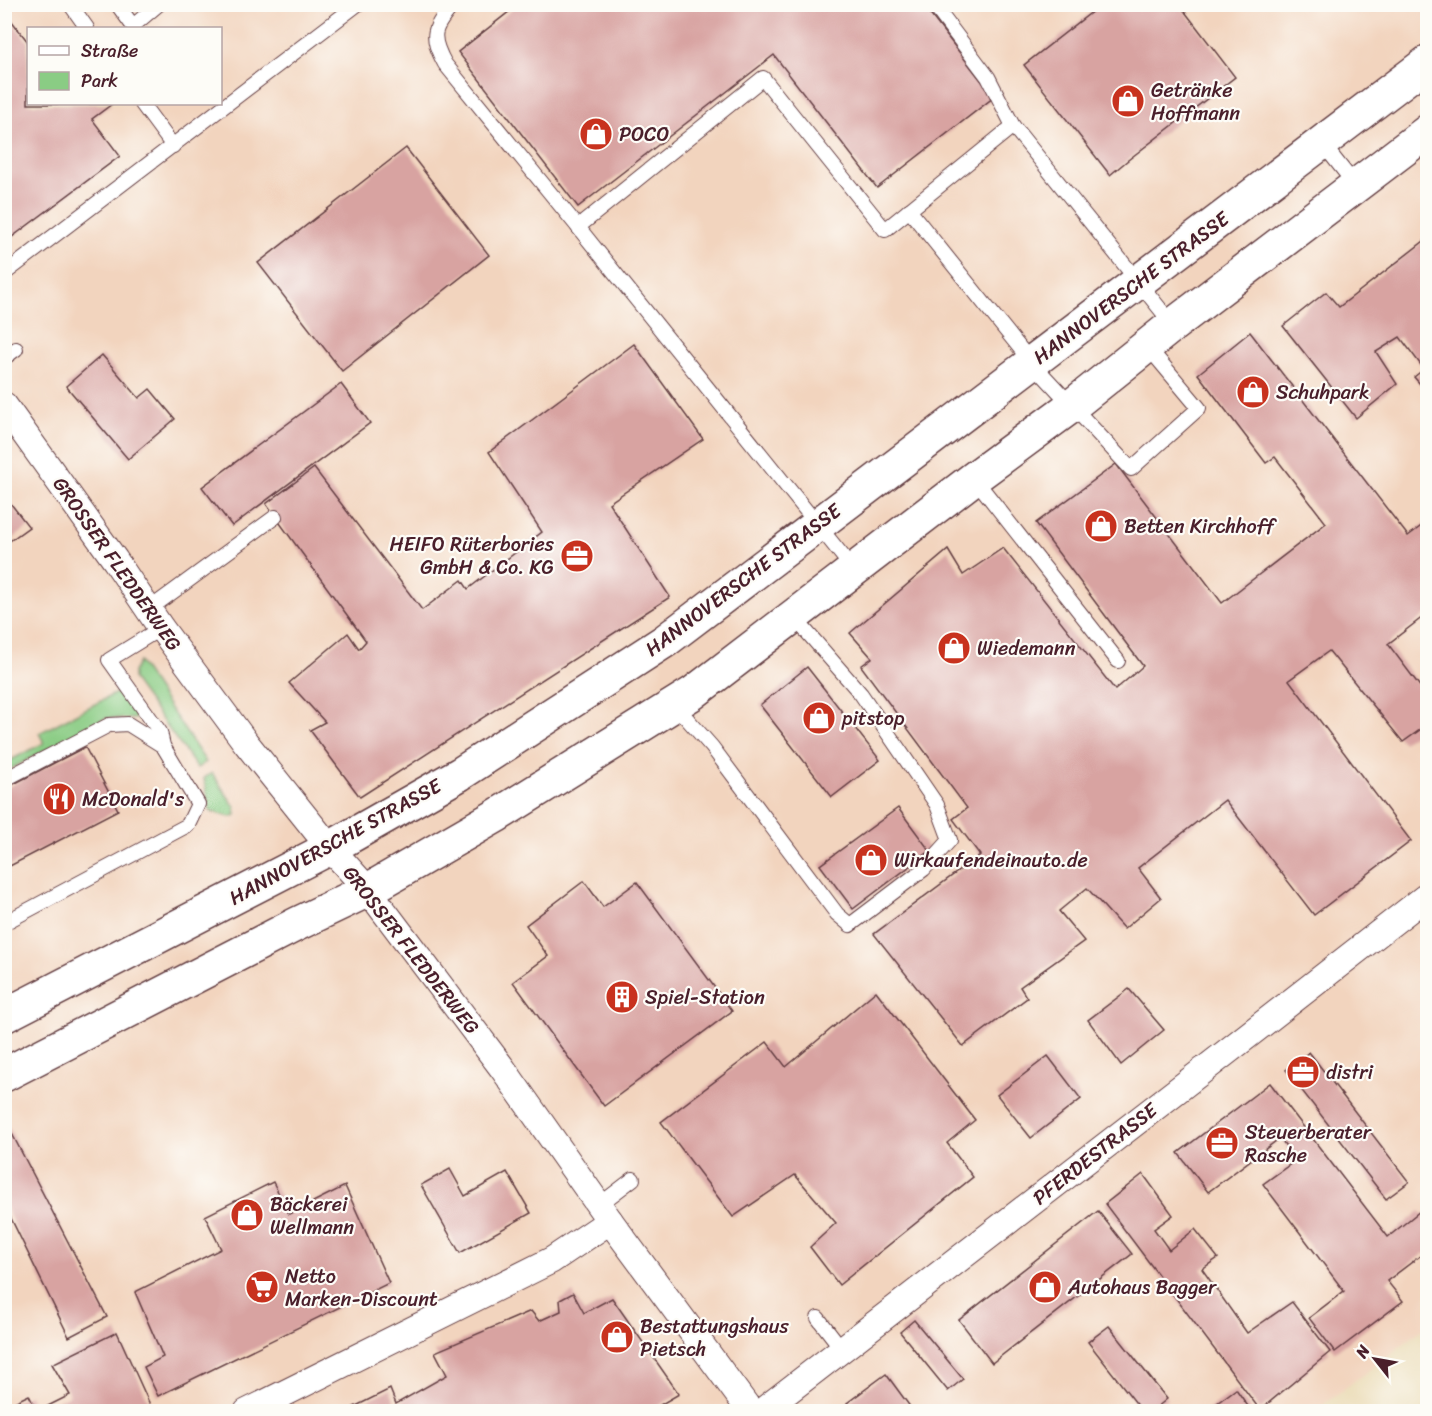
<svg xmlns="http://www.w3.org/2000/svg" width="1432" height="1416" font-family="Sriracha,sans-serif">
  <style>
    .built { fill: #f2d4be; fill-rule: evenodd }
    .green { fill: #8acc84; stroke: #6a7658; stroke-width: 1.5 }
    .building { fill: #d8a3a1 }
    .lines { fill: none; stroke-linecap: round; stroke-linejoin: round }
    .service-casing { stroke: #623c41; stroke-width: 16 }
    .minor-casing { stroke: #623c41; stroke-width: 28 }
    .secondary-casing { stroke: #623c41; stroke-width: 36 }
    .service { stroke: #fff; stroke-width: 14 }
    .minor { stroke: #fff; stroke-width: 26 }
    .secondary { stroke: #fff; stroke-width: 33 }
    .labels { text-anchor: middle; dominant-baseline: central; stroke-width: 4.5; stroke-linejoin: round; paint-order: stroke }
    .poi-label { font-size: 20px; fill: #4a1f2b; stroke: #fdfcf7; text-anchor: start }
    .street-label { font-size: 20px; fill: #4a1f2b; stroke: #fdfcf7 }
  </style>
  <rect width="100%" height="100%" fill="#fdfcf7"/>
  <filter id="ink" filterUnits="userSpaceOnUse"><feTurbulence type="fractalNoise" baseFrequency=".0167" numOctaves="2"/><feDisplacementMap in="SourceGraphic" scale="12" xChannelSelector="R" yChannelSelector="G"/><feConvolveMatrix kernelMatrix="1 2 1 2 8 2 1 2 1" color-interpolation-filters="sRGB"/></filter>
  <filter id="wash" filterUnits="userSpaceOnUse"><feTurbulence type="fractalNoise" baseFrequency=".008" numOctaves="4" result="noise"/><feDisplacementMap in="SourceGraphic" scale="24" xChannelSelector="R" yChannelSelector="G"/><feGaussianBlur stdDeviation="1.35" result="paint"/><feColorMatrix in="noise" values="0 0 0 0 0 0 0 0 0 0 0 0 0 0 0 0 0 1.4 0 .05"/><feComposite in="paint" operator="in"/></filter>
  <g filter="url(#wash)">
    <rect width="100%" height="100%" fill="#ecdebb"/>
    <path class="built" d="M5,5H1427V1326L1315,1411L5,1412ZM28,28H220V104H28Z"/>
    <g class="green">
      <polygon points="139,662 206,762 197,768 133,680 133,672"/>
      <polygon points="122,690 140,716 134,719 106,718 5,772 5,763 44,743 39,733"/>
      <polygon points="212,773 235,807 236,815 231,817 210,811 204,778"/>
    </g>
    <g id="blocks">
      <g class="building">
        <polygon points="519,4 922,4 994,97 877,188 774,55 578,207 458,52"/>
        <polygon points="1102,4 1179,4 1235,77 1128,160 1110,175 1024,65"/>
        <polygon points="4,11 28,42 28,104 112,104 92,119 120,156 4,243"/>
        <polygon points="406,148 489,255 342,371 258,263"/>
        <polygon points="1428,238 1428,393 1414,377 1424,369 1400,337 1376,352 1397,384 1356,418 1283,326 1326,292 1339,307"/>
        <polygon points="1250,332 1408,536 1428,521 1428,613 1388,644 1428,697 1428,724 1403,742 1329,651 1289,680 1411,841 1314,915 1225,800 1138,868 1161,898 1124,929 1087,888 1059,911 1084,941 1020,987 1027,998 963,1046 874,934 980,855 953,819 967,808 861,666 872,658 850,633 948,550 963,575 1003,548 1115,690 1143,666 1036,523 1116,464 1222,603 1326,523 1275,457 1266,463 1198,374"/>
        <polygon points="634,344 703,439 609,503 670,597 360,797 310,730 325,722 289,683 348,633 359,649 366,641 266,504 314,468 422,610 462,580 468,589 542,532 489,452"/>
        <polygon points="102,355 139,398 150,389 175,419 128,459 66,386"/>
        <polygon points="341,384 370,423 232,526 202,487"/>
        <polygon points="4,495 29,527 4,545"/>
        <polygon points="807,667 880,760 832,797 760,705"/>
        <polygon points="85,747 118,810 4,869 4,789"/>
        <polygon points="898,808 930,851 853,909 820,865"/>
        <polygon points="584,881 603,907 637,882 732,1011 604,1106 513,982 548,956 526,925"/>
        <polygon points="1129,989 1164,1030 1121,1065 1088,1020"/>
        <polygon points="876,991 975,1120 947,1143 973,1177 839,1285 810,1247 836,1223 795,1175 733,1217 661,1122 767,1042 786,1067"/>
        <polygon points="1309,1052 1409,1182 1386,1199 1286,1070"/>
        <polygon points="1048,1056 1081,1099 1031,1138 997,1095"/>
        <polygon points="1270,1083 1388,1237 1420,1211 1428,1220 1428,1257 1424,1253 1387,1281 1403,1301 1335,1352 1309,1318 1344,1291 1263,1184 1296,1160 1280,1138 1208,1192 1178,1153"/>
        <polygon points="8,1126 107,1317 69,1337 4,1204 4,1128"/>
        <polygon points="450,1169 465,1196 507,1172 531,1213 460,1253 421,1185"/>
        <polygon points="1143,1174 1173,1215 1154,1229 1169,1250 1195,1229 1218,1258 1202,1269 1247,1333 1292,1302 1330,1352 1260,1410 1105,1204"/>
        <polygon points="273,1182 289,1214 345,1186 389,1283 158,1396 144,1367 163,1357 135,1292 221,1249 205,1216"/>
        <polygon points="1098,1211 1132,1254 992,1363 959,1320"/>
        <polygon points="573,1293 584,1313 612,1298 679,1394 648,1412 344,1412 390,1389 396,1404 447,1375 435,1352 531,1311 539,1321 561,1311 560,1300"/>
        <polygon points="914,1320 963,1379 948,1391 900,1332"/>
        <polygon points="1109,1326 1167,1399 1151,1412 1143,1412 1088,1342"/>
        <polygon points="117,1332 151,1407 143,1412 43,1412 42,1409 70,1395 52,1364"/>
        <polygon points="886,1374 914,1412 853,1412 847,1403"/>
        <polygon points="1236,1389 1252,1412 1205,1412"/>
        <polygon points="29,1395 37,1412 4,1412 4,1407"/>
      </g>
    </g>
  </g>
  <g filter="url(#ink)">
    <use href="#blocks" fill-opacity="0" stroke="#623c41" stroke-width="1.5"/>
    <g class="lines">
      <defs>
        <g id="service">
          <polyline points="70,4 87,28"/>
          <polyline points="117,4 133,26 159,4"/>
          <path d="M454,4C433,28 429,35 445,64L578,227"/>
          <polyline points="933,4 988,77 1013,126"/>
          <polyline points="142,104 173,146"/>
          <polyline points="1322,143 1356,186"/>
          <polyline points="909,210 1032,363 1131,469 1199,408 1147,346"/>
          <polyline points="4,274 358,4"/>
          <polyline points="4,358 16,349"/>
          <polyline points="974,478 1118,661"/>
          <polyline points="854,570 578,227 763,78 885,230 1013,126 1173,325"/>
          <polyline points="148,610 275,517"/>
          <polyline points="674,704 712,747 837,914 850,925 924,869 950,840 937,805 861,694 793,616"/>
          <polyline points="4,779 13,775 109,725 128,724 163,746"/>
          <polyline points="4,923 188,825 198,804 163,746 160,732 109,660 161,628"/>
          <polyline points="599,1205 633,1179"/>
          <polyline points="818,1318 842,1349"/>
        </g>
        <g id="minor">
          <polyline points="4,405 115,560 161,628 246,743 330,848 368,890 503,1069 610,1221 751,1412"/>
          <polyline points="247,1412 552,1260 610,1221"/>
          <polyline points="761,1412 1210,1065 1428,895"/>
        </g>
        <g id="secondary">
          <polyline points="4,1016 330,848 460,774 665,641 1428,62"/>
          <polyline points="4,1075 297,924 368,890 496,816 693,693 974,478 1073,405 1173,325 1428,131"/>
        </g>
      </defs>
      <use href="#service" class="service-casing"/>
      <use href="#minor" class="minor-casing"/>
      <use href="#secondary" class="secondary-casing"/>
      <use href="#service" class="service"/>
      <use href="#minor" class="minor"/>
      <use href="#secondary" class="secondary"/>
    </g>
  </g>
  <defs>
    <symbol id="shop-disc" viewBox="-11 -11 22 22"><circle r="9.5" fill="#c8321e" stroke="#fdfcf7"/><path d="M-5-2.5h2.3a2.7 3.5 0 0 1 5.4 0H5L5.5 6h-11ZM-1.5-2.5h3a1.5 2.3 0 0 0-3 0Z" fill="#fff"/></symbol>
    <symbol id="office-disc" viewBox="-11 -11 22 22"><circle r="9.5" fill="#c8321e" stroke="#fdfcf7"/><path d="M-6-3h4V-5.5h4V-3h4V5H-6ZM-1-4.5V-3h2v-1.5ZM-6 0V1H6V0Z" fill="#fff"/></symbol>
    <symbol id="restaurant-disc" viewBox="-11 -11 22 22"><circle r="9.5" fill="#c8321e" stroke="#fdfcf7"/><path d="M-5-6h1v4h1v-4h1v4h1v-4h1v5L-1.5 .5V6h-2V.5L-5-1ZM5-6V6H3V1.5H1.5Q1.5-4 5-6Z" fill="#fff"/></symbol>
    <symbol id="building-disc" viewBox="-11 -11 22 22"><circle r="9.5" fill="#c8321e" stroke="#fdfcf7"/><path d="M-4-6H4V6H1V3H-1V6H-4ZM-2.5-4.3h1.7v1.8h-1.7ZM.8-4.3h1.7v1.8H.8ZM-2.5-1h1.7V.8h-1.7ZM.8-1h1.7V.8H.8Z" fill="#fff"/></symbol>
    <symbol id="supermarket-disc" viewBox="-11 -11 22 22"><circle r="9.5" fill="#c8321e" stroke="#fdfcf7"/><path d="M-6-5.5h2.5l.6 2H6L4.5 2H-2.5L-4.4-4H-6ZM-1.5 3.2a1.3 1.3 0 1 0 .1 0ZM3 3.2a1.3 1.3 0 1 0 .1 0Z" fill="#fff"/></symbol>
  </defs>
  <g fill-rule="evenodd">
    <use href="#shop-disc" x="1109" y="82" width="38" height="38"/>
    <use href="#shop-disc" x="577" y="115" width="38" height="38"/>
    <use href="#shop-disc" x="1234" y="373" width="38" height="38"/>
    <use href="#shop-disc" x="1082" y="507" width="38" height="38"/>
    <use href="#office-disc" x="558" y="537" width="38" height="38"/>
    <use href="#shop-disc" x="935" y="629" width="38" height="38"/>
    <use href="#shop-disc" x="800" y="699" width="38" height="38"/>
    <use href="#restaurant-disc" x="40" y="780" width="38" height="38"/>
    <use href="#shop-disc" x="852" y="841" width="38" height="38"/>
    <use href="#building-disc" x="603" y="978" width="38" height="38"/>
    <use href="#office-disc" x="1284" y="1053" width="38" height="38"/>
    <use href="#office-disc" x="1203" y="1124" width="38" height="38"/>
    <use href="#shop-disc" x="228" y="1196" width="38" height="38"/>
    <use href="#supermarket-disc" x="243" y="1268" width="38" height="38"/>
    <use href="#shop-disc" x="1026" y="1268" width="38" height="38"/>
    <use href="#shop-disc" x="598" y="1318" width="38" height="38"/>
  </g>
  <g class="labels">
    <g class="poi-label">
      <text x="1151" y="90">Getränke<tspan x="1151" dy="23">Hoffmann</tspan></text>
      <text x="619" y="134">POCO</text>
      <text x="1276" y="392">Schuhpark</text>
      <text x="1124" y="526">Betten Kirchhoff</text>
      <text x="554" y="544" text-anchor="end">HEIFO Rüterbories<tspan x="554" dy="23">GmbH &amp; Co. KG</tspan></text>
      <text x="977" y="648">Wiedemann</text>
      <text x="842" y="718">pitstop</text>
      <text x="82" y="799">McDonald's</text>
      <text x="894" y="860">Wirkaufendeinauto.de</text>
      <text x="645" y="997">Spiel-Station</text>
      <text x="1326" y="1072">distri</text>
      <text x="1245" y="1132">Steuerberater<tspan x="1245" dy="23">Rasche</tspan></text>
      <text x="270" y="1204">Bäckerei<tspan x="270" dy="23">Wellmann</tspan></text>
      <text x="285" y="1276">Netto<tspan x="285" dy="23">Marken-Discount</tspan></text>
      <text x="1068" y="1287">Autohaus Bagger</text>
      <text x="640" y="1326">Bestattungshaus<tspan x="640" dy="23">Pietsch</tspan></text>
    </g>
    <g class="street-label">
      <text transform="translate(1131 288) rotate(-37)">HANNOVERSCHE STRASSE</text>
      <text transform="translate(117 564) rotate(55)">GROSSER FLEDDERWEG</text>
      <text transform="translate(743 580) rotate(-37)">HANNOVERSCHE STRASSE</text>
      <text transform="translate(335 842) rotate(-29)">HANNOVERSCHE STRASSE</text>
      <text transform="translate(411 950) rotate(52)">GROSSER FLEDDERWEG</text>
      <text transform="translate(1095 1154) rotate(-38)">PFERDESTRASSE</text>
    </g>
  </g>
  <rect width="1432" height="1416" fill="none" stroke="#fdfcf7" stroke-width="24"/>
  <rect x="27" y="27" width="195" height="78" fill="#fdfcf7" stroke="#b5a4a5" stroke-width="1.5"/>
  <rect x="39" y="46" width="30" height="9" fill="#ffffff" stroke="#b5a4a5" stroke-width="1.5"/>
  <text x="81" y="57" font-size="18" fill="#4a1f2b">Straße</text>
  <rect x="39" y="72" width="30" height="18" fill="#8acc84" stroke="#b5a4a5" stroke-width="1.5"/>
  <text x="81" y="87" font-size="18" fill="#4a1f2b">Park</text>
  <g transform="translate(1375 1359) rotate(301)" stroke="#fdfcf7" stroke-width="4.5" paint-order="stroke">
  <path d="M0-4.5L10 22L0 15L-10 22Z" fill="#4a1f2b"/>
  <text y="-9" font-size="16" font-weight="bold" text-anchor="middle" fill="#4a1f2b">N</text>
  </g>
</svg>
